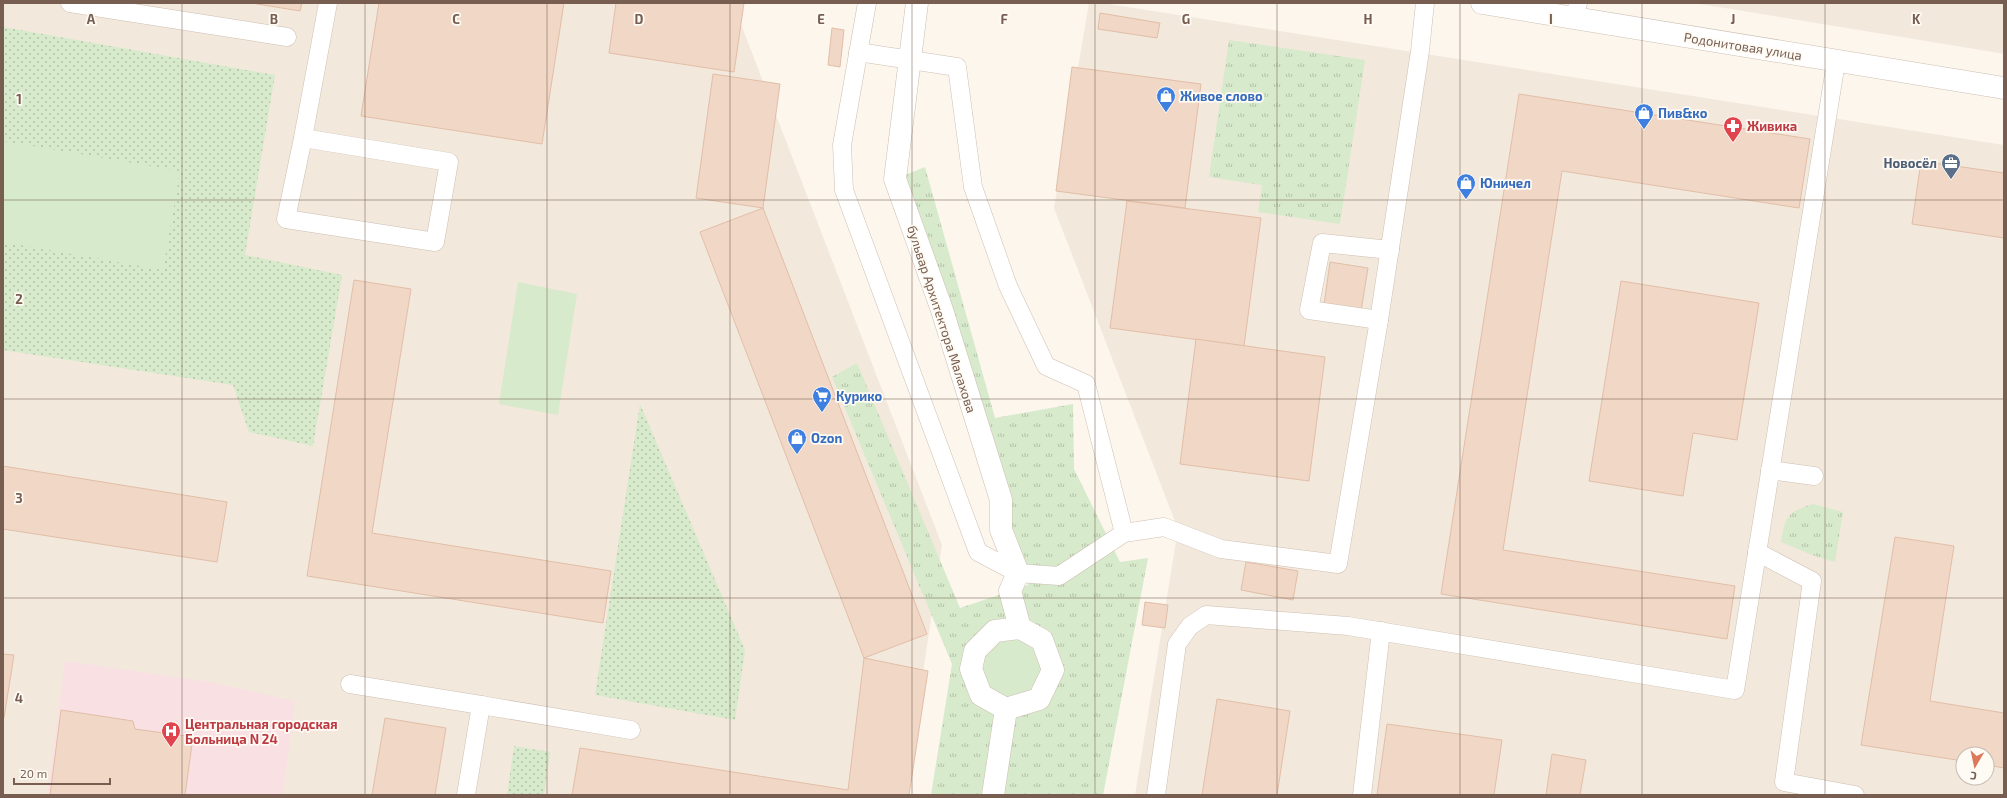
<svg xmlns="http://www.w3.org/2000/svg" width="2007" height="798" font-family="'Exo 2',sans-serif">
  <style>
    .residential { fill: #f3e8dc; fill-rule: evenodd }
    .medical { fill: #f9e1e3 }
    .grass { fill: url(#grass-dots) }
    .park { fill: url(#park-tufts) }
    .garden { fill: #d7eacb }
    .building { fill: #f0d7c6; stroke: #e2bea7 }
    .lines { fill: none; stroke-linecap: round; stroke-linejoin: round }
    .service-casing { stroke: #cebfb2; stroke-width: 19 }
    .pedestrian-casing { stroke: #cebfb2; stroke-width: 23 }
    .tertiary-casing { stroke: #cebfb2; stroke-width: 23 }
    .service { stroke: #fff; stroke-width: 18 }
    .pedestrian { stroke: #fff; stroke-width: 22 }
    .tertiary { stroke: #fff; stroke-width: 22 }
    .grid { fill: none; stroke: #775e50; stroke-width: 1; stroke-opacity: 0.55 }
    .labels { text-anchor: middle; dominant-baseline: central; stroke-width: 3.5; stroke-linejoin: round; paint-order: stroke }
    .street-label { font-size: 13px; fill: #775e50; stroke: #fefaf4 }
    .shop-label { font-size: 13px; font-weight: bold; fill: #366cbe; stroke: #fefaf4; text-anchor: start }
    .health-label { font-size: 13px; font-weight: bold; fill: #be3a42; stroke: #fefaf4; text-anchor: start }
    .service-label { font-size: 13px; font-weight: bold; fill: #4e5e75; stroke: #fefaf4; text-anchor: end }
    .grid-label { font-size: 13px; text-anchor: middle; font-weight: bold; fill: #775e50; stroke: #fefaf4; stroke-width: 3.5; stroke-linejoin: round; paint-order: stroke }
  </style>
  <defs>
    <pattern id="grass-dots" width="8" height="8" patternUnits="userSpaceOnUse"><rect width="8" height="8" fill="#d7eacb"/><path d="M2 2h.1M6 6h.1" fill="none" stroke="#b3c1a7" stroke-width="1.8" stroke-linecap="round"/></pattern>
    <pattern id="park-tufts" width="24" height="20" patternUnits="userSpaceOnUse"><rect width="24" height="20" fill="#d7eacb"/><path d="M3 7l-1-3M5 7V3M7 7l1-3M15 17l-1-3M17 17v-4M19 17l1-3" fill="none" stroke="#b3c1a7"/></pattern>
  </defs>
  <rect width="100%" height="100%" fill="#fcf6ed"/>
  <g class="residential">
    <polygon points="3,3 739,3 737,14 942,545 905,795 3,795"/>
    <path d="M1089,3H1102L2004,145V795H1135L1178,529L1054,208ZM1963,754H1987V778H1963Z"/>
    <polygon points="1694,3 2004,3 2004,54 1987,51"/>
  </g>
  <polygon class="medical" points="65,661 211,682 295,701 283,795 47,795"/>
  <g class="grass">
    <polygon points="3,27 275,75 245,255 342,275 313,446 249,432 233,385 3,350"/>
    <polygon points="640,404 745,650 735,720 595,695"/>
    <polygon points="514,746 550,752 544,795 507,795"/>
  </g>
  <g class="park">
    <polygon points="1229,40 1365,60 1340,224 1258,212 1262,185 1209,177"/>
    <polygon points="925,167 995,418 1073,404 1074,469 1120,562 1148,558 1103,795 931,795 952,664 832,377 857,363 960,608 1028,585 895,179"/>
    <path d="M1813,504L1843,512L1835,562L1812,555L1781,542C1785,517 1787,512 1813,504Z"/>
  </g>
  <g class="garden">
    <polygon points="3,141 180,171 163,270 3,242"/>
    <polygon points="518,282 577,294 558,415 499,404"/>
    <polygon points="1016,637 1037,649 1044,672 1031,694 1008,700 987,688 980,665 992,644"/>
  </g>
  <g class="building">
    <polygon points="251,3 302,3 300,11"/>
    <polygon points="379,3 564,3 542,144 361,116"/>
    <polygon points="616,3 744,3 734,72 609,53"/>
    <polygon points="1100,13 1160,23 1157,38 1098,29"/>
    <polygon points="832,28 844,30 840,67 828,65"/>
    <polygon points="1072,67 1201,84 1185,208 1056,191"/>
    <polygon points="713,74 780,84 763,208 696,198"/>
    <polygon points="1519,94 1810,139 1799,208 1562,171 1503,550 1735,586 1727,639 1441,594"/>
    <polygon points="1921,161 2004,173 2004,238 1912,224"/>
    <polygon points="1127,201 1261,218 1244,346 1110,328"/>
    <polygon points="763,208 927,634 864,658 700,232"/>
    <polygon points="1330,262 1368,268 1361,311 1324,305"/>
    <polygon points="354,280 411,289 372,533 611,571 603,623 307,576"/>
    <polygon points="1621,281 1759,303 1737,440 1693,433 1683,496 1589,481"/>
    <polygon points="1196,339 1325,357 1309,481 1180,464"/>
    <polygon points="3,466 227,502 217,562 3,529"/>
    <polygon points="1895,537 1954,546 1930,701 2004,713 2004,768 1987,765 1987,754 1963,754 1963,761 1861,745"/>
    <polygon points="1246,562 1298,571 1293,600 1241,590"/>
    <polygon points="1145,602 1168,605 1165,628 1142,625"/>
    <polygon points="3,654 14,655 4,718 3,717"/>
    <polygon points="864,658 928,671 909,795 572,795 580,748 848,790"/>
    <polygon points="1217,699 1290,711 1277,795 1202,795"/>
    <polygon points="61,710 133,721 135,729 193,737 185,795 50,795"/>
    <polygon points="385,718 446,728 435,795 372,795"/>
    <polygon points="1387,724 1502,740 1494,795 1377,795"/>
    <polygon points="1552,754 1586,760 1580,795 1546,795"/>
  </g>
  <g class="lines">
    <defs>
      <g id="service">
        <polyline points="70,3 287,37"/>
        <polyline points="867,3 842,145 844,190 978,552 1018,573 1059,576 1124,533 1164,527 1221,549 1338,564 1379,320 1420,51 1425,3"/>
        <polyline points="1575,18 1578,3"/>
        <polyline points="858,52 957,67 973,187 1008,286 1046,366 1086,384 1124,533"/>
        <polyline points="303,138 449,162 435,242 286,219 303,138 328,3"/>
        <polyline points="1379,320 1309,310 1322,243 1390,250"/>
        <polyline points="1770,470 1814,476"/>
        <polyline points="1757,552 1812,581 1784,782 1855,795"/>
        <polyline points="350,684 481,705"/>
        <polyline points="466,795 481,705 631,730"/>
        <polyline points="1156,795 1177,644 1190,626 1206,615 1348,626 1735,690 1836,62"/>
        <polyline points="1362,795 1381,631"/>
      </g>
      <g id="pedestrian">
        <polyline points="917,3 895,179 942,310 1001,500 1001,530 1018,573 1010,591 1020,628"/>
        <polygon points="1020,628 1042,640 1053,670 1039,699 1006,709 981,695 971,669 975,651 995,631"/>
        <polyline points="993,795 1006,709"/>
      </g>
      <polyline id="tertiary" points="1482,3 2004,88"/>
    </defs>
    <use href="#service" class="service-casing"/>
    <use href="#pedestrian" class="pedestrian-casing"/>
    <use href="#tertiary" class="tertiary-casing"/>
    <use href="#service" class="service"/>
    <use href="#pedestrian" class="pedestrian"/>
    <use href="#tertiary" class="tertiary"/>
  </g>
  <path class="grid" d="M182,3V795M365,3V795M547,3V795M730,3V795M912,3V795M1095,3V795M1277,3V795M1460,3V795M1642,3V795M1825,3V795M3,200H2004M3,399H2004M3,598H2004"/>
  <defs>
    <symbol id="shop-pin" viewBox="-11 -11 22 30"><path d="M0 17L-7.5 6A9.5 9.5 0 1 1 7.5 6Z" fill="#3f7fe0" stroke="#fefaf4"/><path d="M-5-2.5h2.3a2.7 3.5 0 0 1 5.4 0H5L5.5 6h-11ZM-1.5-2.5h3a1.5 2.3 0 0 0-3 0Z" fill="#fff"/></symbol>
    <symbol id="pharmacy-pin" viewBox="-11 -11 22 30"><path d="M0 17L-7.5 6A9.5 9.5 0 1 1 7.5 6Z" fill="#e0444e" stroke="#fefaf4"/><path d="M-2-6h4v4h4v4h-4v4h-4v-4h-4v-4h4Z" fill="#fff"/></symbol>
    <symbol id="office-pin" viewBox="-11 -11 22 30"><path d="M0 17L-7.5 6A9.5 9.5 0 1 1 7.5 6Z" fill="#5c6f8a" stroke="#fefaf4"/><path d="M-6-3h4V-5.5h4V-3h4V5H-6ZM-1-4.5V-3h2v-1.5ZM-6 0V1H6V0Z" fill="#fff"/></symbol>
    <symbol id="supermarket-pin" viewBox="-11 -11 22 30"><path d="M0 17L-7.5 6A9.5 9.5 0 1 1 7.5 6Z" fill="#3f7fe0" stroke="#fefaf4"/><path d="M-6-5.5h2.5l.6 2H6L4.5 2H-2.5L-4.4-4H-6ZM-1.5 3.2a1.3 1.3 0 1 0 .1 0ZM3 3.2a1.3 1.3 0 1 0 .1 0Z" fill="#fff"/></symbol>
    <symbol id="hospital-pin" viewBox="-11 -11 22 30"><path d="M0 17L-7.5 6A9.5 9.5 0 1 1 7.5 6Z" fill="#e0444e" stroke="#fefaf4"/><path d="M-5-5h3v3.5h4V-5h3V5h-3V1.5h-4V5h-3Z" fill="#fff"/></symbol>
  </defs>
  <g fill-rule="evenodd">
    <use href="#shop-pin" x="1155" y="85" width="22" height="30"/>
    <use href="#shop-pin" x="1633" y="102" width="22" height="30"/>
    <use href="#pharmacy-pin" x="1722" y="115" width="22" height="30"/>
    <use href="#office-pin" x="1940" y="152" width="22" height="30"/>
    <use href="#shop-pin" x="1455" y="172" width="22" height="30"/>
    <use href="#supermarket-pin" x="811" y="385" width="22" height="30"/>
    <use href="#shop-pin" x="786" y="427" width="22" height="30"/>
    <use href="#hospital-pin" x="160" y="720" width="22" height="30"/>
  </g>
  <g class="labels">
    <g class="street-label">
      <text transform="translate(1743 46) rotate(9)">Родонитовая улица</text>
      <text transform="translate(942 319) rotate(72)">бульвар Архитектора Малахова</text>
    </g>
    <g class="shop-label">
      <text x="1180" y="96">Живое слово</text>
      <text x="1658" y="113">Пив&amp;ко</text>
      <text x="1480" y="183">Юничел</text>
      <text x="836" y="396">Курико</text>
      <text x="811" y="438">Ozon</text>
    </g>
    <g class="health-label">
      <text x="1747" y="126">Живика</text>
      <text x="185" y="724">Центральная городская<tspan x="185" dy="15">Больница N 24</tspan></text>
    </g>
    <g class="service-label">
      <text x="1937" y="163">Новосёл</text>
    </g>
  </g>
  <g class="grid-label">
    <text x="91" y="24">A</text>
    <text x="274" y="24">B</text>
    <text x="456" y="24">C</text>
    <text x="639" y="24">D</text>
    <text x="821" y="24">E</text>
    <text x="1004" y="24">F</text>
    <text x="1186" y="24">G</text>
    <text x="1368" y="24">H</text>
    <text x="1551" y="24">I</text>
    <text x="1733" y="24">J</text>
    <text x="1916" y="24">K</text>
    <text x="19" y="104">1</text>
    <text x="19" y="304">2</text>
    <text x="19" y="503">3</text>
    <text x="19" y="703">4</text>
  </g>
  <rect width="2007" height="798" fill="none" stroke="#775e50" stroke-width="8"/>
  <g transform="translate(1975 766) rotate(189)"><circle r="19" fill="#fefaf4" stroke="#c8bcb2"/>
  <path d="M0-3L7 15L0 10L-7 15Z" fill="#dd795b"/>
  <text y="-6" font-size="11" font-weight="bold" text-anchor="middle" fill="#775e50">С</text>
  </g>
  <path d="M14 778v6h96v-6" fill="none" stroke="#775e50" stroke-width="2"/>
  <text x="20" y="778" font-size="12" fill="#775e50" stroke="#fefaf4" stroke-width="3" paint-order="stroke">20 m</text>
</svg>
